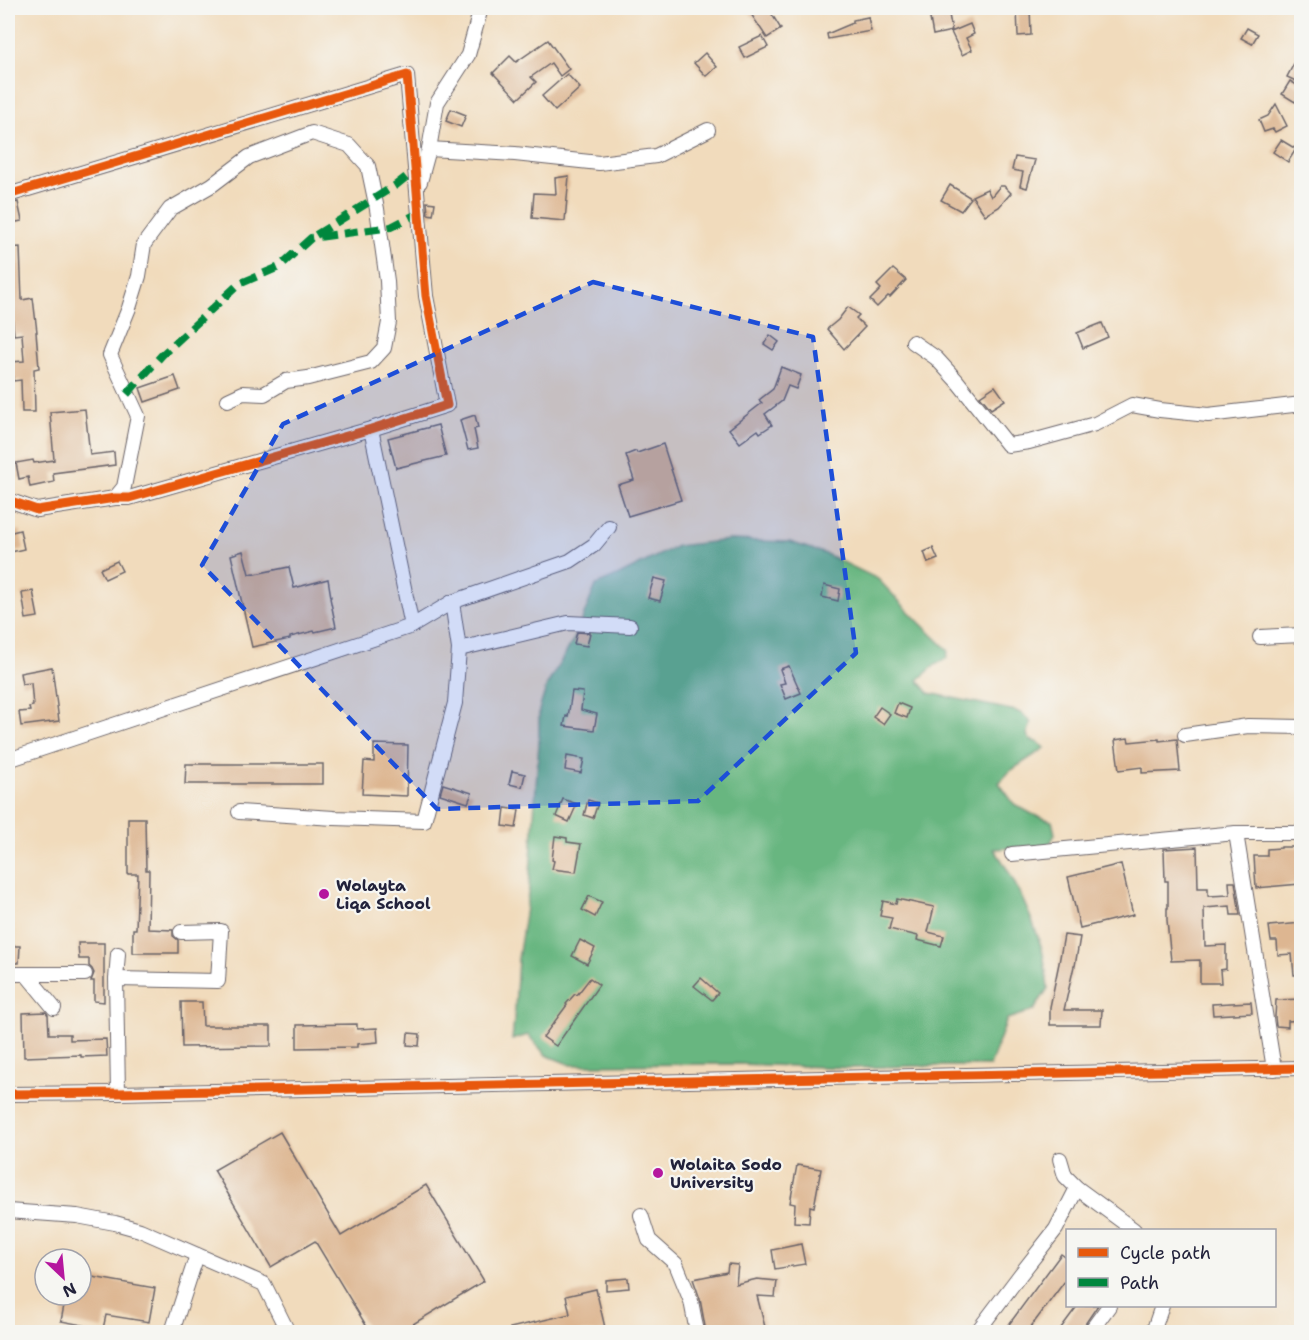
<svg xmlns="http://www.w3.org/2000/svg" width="1309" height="1340" font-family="'Shantell Sans',sans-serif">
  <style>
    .forest { fill: #68b680; stroke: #456c5e; stroke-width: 1.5 }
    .building { fill: #ddb691 }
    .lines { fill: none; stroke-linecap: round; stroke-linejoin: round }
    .minor-casing { stroke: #6a6368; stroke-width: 16 }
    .minor { stroke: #fff; stroke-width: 14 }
    .quiet { stroke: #00873e; stroke-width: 8; stroke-dasharray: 15 8; stroke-linecap: butt }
    .cycleway-casing { stroke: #f6f6f2; stroke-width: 13 }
    .cycleway { stroke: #e8590c; stroke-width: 9 }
    .marked { fill: #1d4ed8; fill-opacity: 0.2; stroke: #1d4ed8; stroke-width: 4.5; stroke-dasharray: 12 8; stroke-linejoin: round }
    .poi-dot { fill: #b5179e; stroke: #f6f6f2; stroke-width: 2 }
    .labels { text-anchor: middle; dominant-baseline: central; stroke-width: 4.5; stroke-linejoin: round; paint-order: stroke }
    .poi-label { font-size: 16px; font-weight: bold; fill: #22223b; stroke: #f6f6f2; text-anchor: start }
  </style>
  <rect width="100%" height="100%" fill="#f6f6f2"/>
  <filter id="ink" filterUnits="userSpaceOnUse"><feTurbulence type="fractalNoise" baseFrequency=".0167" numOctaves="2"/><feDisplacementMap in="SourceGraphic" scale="12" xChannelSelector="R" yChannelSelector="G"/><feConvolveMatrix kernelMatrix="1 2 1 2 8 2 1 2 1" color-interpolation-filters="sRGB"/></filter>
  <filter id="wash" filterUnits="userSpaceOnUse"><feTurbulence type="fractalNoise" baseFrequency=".008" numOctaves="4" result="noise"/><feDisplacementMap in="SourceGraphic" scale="24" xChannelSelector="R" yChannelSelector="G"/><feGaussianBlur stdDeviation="1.35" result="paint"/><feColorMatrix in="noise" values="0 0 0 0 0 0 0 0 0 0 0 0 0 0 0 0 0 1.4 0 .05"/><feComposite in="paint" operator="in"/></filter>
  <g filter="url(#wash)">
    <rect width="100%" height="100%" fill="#f1dbbc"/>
    <path class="forest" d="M730,540L790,542L826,554L878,579L919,622L948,650L947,658L935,665L918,680L929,693L1016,711L1023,714L1031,723L1027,735L1030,740L1039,743L1045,748L1010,771L999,783L1014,804L1032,814L1052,821L1055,834L1049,846L994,849C1012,873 1032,917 1041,946C1045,959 1046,974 1048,988L1034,1010L1007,1019L990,1066H912L853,1068L737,1064L571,1065L546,1055L528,1035L512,1040L515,1010L518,959L529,888L539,743V710L547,685L574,639L596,585L617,576L677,546Z"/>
    <g id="blocks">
      <g class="building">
        <polygon points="747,8 768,8 781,29 767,38"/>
        <polygon points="1017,8 1030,8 1031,35 1018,36"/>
        <polygon points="948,9 952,31 933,35 929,13"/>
        <polygon points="868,17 871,31 828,39 827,34 853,23 853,20"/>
        <polygon points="970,24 974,34 966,38 972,50 962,55 951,32"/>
        <polygon points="1247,28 1258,34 1252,44 1241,38"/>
        <polygon points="762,36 768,47 745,58 739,47"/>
        <polygon points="548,40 569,69 560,76 551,63 531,77 536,82 518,99 493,73 510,56 516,62"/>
        <polygon points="1302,48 1302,75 1298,82 1287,77"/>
        <polygon points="705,53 717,67 706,76 694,63"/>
        <polygon points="567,74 580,88 555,111 542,96"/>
        <polygon points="1290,81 1302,88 1302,93 1295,102 1282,94"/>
        <polygon points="1276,104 1287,126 1275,132 1273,129 1264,132 1259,120 1268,116"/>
        <polygon points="451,109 466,115 461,127 446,121"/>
        <polygon points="1281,140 1296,149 1288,162 1273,152"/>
        <polygon points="1015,157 1035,160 1027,188 1020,186 1023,172 1012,170"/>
        <polygon points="569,176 565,221 532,218 534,193 556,194 555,178"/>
        <polygon points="950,185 971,198 961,211 941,200"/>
        <polygon points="1000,186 1004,186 1011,193 999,207 985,215 972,196 987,189 991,197"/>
        <polygon points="18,202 22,221 11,223 8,204"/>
        <polygon points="427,202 435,203 433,215 428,214"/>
        <polygon points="20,247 22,300 33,298 37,332 36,332 39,368 34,369 35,412 22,412 21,380 13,381 11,362 24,361 22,334 14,335 11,305 11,278 12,278 9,248"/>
        <polygon points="893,269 906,280 890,297 888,296 877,307 870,300 881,289 877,285"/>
        <polygon points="848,307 859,315 856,318 865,327 844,349 827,329 838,320"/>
        <polygon points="1102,323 1108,337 1083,348 1077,333"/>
        <polygon points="770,335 779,342 773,350 764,344"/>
        <polygon points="781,367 801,375 796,389 788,386 782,401 765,414 772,425 760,433 758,430 740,443 729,429 762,403 759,400 773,389"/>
        <polygon points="175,376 180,390 145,402 140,388"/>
        <polygon points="995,386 1005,400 991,409 980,396"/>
        <polygon points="85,409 90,455 114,452 115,465 53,473 54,482 30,487 28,477 19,479 16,463 33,460 34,463 54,460 50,412"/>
        <polygon points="475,415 478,428 474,429 478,448 468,450 460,420"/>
        <polygon points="438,425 446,456 396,468 388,438"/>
        <polygon points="663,444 681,500 628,516 618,485 634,480 626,455 636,451 637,453"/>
        <polygon points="20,530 24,549 11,552 8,533"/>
        <polygon points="933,548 938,559 928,563 924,552"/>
        <polygon points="243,551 249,574 255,573 255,574 289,567 294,588 328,579 331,597 330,598 336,627 315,632 314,631 290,637 290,639 252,647 231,555"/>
        <polygon points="117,561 122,571 105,579 100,569"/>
        <polygon points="654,578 666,581 660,601 648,598"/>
        <polygon points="824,585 840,589 838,601 822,597"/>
        <polygon points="33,591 38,617 26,619 22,593"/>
        <polygon points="577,632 590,633 587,646 574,644"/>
        <polygon points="789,666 801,693 786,699 780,684 785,683 780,669"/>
        <polygon points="52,667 59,721 21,726 19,712 30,711 29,707 33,706 31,683 22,684 20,673"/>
        <polygon points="572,691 583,692 581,710 597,714 594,730 564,726 566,716 568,717"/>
        <polygon points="898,703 910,708 907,718 894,713"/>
        <polygon points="880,707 890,714 883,724 873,717"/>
        <polygon points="1128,738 1129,742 1159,739 1159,741 1177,739 1180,771 1142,773 1142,767 1119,770 1115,740"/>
        <polygon points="374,744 408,745 407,796 362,794 364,761 374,762"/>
        <polygon points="567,756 584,759 581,773 565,770"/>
        <polygon points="186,764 323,764 323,784 185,784"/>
        <polygon points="512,771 525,774 522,787 509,784"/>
        <polygon points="443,784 472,793 468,803 440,794"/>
        <polygon points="563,799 577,804 569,822 556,816"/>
        <polygon points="588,800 598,803 593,818 584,815"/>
        <polygon points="505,808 519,810 516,828 503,826"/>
        <polygon points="128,818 145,818 146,870 149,870 148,929 173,930 173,936 178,940 178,953 133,953 133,929 136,929 138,874 128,874"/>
        <polygon points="555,836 567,838 567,842 581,844 576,872 552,869 554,861 552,860"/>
        <polygon points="1197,847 1198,888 1208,888 1208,896 1230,895 1229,882 1235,882 1240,915 1231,915 1230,906 1204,908 1205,946 1226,945 1226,969 1220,970 1221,983 1200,983 1200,960 1171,961 1167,920 1167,908 1168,908 1168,881 1165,881 1164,849"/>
        <polygon points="1281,847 1302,847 1302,868 1298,868 1300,884 1256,888 1254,856 1267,856 1267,849 1281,848"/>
        <polygon points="1121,864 1133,915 1080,928 1068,877"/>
        <polygon points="589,896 602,902 595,917 582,910"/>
        <polygon points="897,899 934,907 928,932 944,936 941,946 917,940 918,936 889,929 892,918 880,916 883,901 896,904"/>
        <polygon points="1302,923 1302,975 1294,975 1292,954 1278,955 1277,941 1271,941 1269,926"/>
        <polygon points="1064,935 1080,937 1075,966 1074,966 1064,1010 1102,1010 1101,1025 1050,1025 1050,1007 1059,963"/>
        <polygon points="580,940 595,948 587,964 572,956"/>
        <polygon points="78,943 104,943 104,1002 94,1001 94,981 91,981 94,973 92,969 89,966 89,959 79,959"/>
        <polygon points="10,946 20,946 19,963 9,963"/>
        <polygon points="590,978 599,985 556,1046 543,1037 567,1005 566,1004 575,994 577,995"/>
        <polygon points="701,978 718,993 712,1000 694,986"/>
        <polygon points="1302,999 1302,1020 1288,1021 1288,1027 1276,1026 1275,1017 1276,1000"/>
        <polygon points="181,1002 202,1002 203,1026 271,1026 271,1046 182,1047"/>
        <polygon points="1251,1002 1252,1013 1213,1015 1212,1004"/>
        <polygon points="46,1012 48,1015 49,1034 70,1034 70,1040 106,1039 107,1056 81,1057 81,1055 24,1057 23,1013"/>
        <polygon points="357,1024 357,1029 377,1028 378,1042 357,1044 357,1047 297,1048 297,1025"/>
        <polygon points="408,1033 420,1034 419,1046 407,1045"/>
        <polygon points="280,1132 341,1236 426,1185 484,1281 400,1332 370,1332 315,1241 271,1267 214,1170"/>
        <polygon points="797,1165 821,1169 814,1207 810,1206 809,1223 794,1222 795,1204 790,1203"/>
        <polygon points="801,1244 805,1264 775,1269 772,1250"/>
        <polygon points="1061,1254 1068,1259 1068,1277 1027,1332 1015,1332 1007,1327"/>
        <polygon points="728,1264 738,1265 736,1284 757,1279 777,1281 775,1297 757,1296 765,1327 740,1332 706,1332 700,1299 693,1279 727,1272"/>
        <polygon points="81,1275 155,1288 149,1322 106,1315 103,1329 61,1321 66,1295 81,1295"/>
        <polygon points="628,1278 629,1288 606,1290 606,1280"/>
        <polygon points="596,1289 606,1332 511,1332 510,1328 570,1314 566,1296"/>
        <polygon points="1078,1305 1098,1305 1083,1327 1081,1332 1058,1332"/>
      </g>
    </g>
  </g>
  <g filter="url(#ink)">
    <use href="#blocks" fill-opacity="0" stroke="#6a6368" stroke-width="1.5"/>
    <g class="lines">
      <defs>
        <g id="minor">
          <polyline points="429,149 515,154 599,163 656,156 708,130"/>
          <polyline points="420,182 429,149 437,103 468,55 481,8"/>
          <polyline points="8,195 407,75 426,296 447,405 371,429 129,498 115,498 37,510 8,500"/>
          <polyline points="913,342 936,358 957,381 1008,445 1029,442 1095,424 1132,405 1160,410 1208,415 1302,404"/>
          <polyline points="115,498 124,487 138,416 110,355 129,308 139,276 144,244 170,209 212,185 249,157 312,133 349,145 368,166 377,209 387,281 389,322 384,348 371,362 308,378 286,381 264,394 243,393 228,400"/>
          <polyline points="452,602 570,561 594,545 609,527"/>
          <polyline points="412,626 452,602 459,649 568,623 630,626"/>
          <polyline points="1260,637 1302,635"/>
          <polyline points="1185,735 1248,726 1302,727"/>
          <polyline points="8,760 412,626 371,429"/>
          <polyline points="239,812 334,818 424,821 455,703 459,649"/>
          <polyline points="1236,833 1274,1069"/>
          <polyline points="1012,854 1236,833 1302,833"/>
          <polyline points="8,974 85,974"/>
          <polyline points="26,974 54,1008"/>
          <polyline points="116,979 218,981 221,931 181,932"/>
          <polyline points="118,1093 116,979 118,954"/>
          <polyline points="8,1094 118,1093 1302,1068"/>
          <polyline points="1060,1159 1065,1176 1077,1188 1134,1230"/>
          <polyline points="8,1211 77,1216 115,1223 140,1230 264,1284 288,1332"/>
          <polyline points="641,1215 649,1240 676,1264 691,1301 697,1332"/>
          <polyline points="172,1332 197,1255"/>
          <polyline points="977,1332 1020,1275 1056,1229 1077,1188"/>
          <polyline points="1090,1332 1109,1306"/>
          <polyline points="1153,1332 1162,1306"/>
        </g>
      </defs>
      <use href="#minor" class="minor-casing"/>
      <use href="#minor" class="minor"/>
      <g class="quiet">
        <polyline points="316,235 396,185 415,170"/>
        <polyline points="127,394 162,355 239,284 279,267 311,238 391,227 419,213"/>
      </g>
      <defs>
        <g id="cycleway">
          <polyline points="8,195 407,75 426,296 447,405 371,429 129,498 115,498 37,510 8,500"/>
          <polyline points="8,1094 118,1093 1302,1068"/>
        </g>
      </defs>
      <use href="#cycleway" class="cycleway-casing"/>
      <use href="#cycleway" class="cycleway"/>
    </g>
  </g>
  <path class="marked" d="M593,282L813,337L856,653L698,801L437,809L202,565L283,424Z"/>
  <g class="poi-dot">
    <circle cx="324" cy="894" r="6"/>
    <circle cx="658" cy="1173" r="6"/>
  </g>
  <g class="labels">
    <g class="poi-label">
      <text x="336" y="885">Wolayta<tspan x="336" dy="18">Liqa School</tspan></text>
      <text x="670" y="1164">Wolaita Sodo<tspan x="670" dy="18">University</tspan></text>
    </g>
  </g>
  <rect width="1309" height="1340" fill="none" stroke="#f6f6f2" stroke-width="30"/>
  <rect x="1066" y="1229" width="210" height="78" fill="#f6f6f2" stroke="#a1a1a9" stroke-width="1.5"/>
  <rect x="1078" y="1248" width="30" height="9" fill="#e8590c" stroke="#a1a1a9" stroke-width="1.5"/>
  <text x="1120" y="1259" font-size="18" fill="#22223b">Cycle path</text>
  <rect x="1078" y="1278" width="30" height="9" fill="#00873e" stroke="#a1a1a9" stroke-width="1.5"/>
  <text x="1120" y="1289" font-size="18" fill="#22223b">Path</text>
  <g transform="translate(63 1277) rotate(154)"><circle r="28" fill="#f6f6f2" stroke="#a1a1a9" stroke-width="1.5"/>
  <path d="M0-4.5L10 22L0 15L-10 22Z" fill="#b5179e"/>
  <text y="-9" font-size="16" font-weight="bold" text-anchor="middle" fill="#22223b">N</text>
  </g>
</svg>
